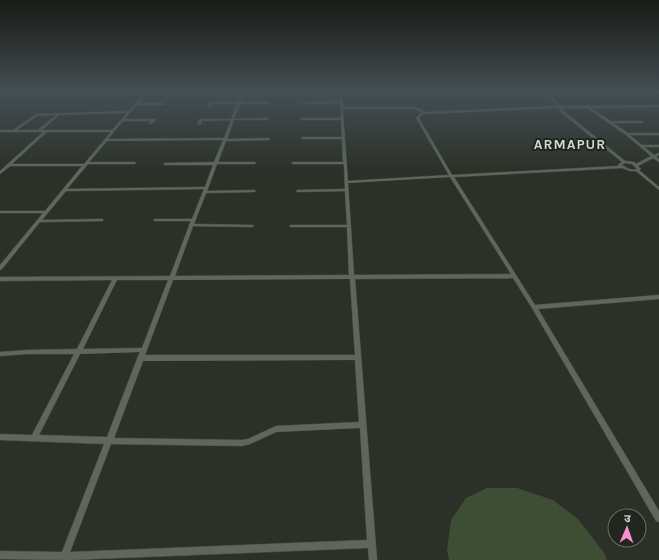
<svg xmlns="http://www.w3.org/2000/svg" width="659" height="560" font-family="Karla,'Noto Sans Devanagari',sans-serif">
  <style>
    .green { fill: #3d4e35 }
    .lines { fill: none; stroke-linecap: round; stroke-linejoin: round }
    .minor-casing { stroke: #494e47; stroke-width: 1 }
    .minor { fill: #5f665c; fill-rule: evenodd }
    .labels { text-anchor: middle; dominant-baseline: central; stroke-width: 4; stroke-linejoin: round; paint-order: stroke }
    .far-district-label { font-size: 14px; font-weight: bold; letter-spacing: 1px; fill: #d4d8d2; stroke: #21271e }
  </style>
  <rect width="100%" height="100%" fill="#2b3128"/>
  <polygon class="green" points="487,488 517,488 553,500 578,519 605,554 607,560 449,560 447,550 451,520 466,498"/>
  <g class="lines">
    <defs>
      <path id="minor" d="M145,92H148L139,103H164L165,104L164,105H137L125,119H155V121L151,124L149,123L151,121H123L108,139L224,138L231,120L202,121L200,125L197,124L200,119H231L237,104H212L211,107H210L209,106L210,102H238L242,92H244L240,102H268L269,103L268,104H240L234,119L267,118L269,119L267,120H234L227,139L268,138L270,139L269,140L226,141L218,162H254L256,163L255,164H217L207,191L254,190L256,191L254,192L206,193L194,224L252,225L254,226L252,227L193,226L175,276L349,275L347,227H291L289,226L291,225H347L345,191L298,192L296,191L298,190L345,189L344,164H293L291,163L293,162H343L342,139H303L301,138L303,137H342L341,120H302L300,119L302,118H341V109L340,108V103L304,104L303,103V102L340,101V92H342L343,107H415L426,112L557,106L545,92H548L560,106H586L587,105L589,106L659,105V107L591,108L611,121H643V123H613L628,133H659V135H630L642,145H659V147H644L654,155L659,153V155L656,157L659,159V162L653,158L638,166L641,169L639,170L659,187V190L636,171H630L622,168L454,177L535,305L659,295V299L538,309L659,511V522L656,521L532,308L513,278L355,279L377,560H369L368,548L70,560L0,559V551L62,552L104,444L0,440V434L32,435L74,354H27L0,356V352L27,350L77,349L112,280L0,281V277L170,276L189,226V225L191,221H155L153,220L155,219H192L204,189L66,191L42,220L101,219H103V221L40,222L2,269L0,270V265L43,213H0V211H45L82,166H10L0,174V171L43,132H0V130H13L36,114L129,111ZM558,108L563,114L622,162L618,165L619,166L452,175L419,118L422,115L426,114ZM561,108H587L626,135L651,156L636,164L634,162L625,161L565,112ZM343,109H415L423,113H420L416,118L449,175L348,181ZM127,113L112,130H42L59,115ZM56,115L38,130H17L37,116ZM47,132H111L84,164H12ZM223,140L214,162L165,163L163,164L165,165H213L205,187L67,189L88,164H135L136,163L134,162H89L107,141ZM625,163L632,164L637,169C631,171 627,168 622,165ZM450,177L511,274L354,275L348,183ZM350,279L355,355H145L173,280ZM117,280H168L142,348L83,349ZM140,352L137,358V359L107,437L39,435L80,354ZM355,360L359,422L276,426L248,439L242,440L114,438L143,361ZM360,428L367,540L70,552L111,444L242,446L250,444L276,432Z"/>
    </defs>
    <use href="#minor" class="minor-casing"/>
    <use href="#minor" class="minor"/>
  </g>
  <linearGradient id="sky" x2="0" y2="1"><stop stop-color="#181b16"/><stop offset="0.54" stop-color="#444e53"/><stop offset="1" stop-color="#444e53" stop-opacity="0"/></linearGradient>
  <rect width="659" height="171" fill="url(#sky)"/>
  <g class="labels">
    <g class="far-district-label">
      <text x="570" y="144">ARMAPUR</text>
    </g>
  </g>
  <g transform="translate(627 528) rotate(2)"><circle r="19" fill="#21271e" stroke="#696e66"/>
  <path d="M0-3L7 15L0 10L-7 15Z" fill="#f890cb"/>
  <text y="-6" font-size="11" font-weight="bold" text-anchor="middle" fill="#d4d8d2">उ</text>
  </g>
</svg>
